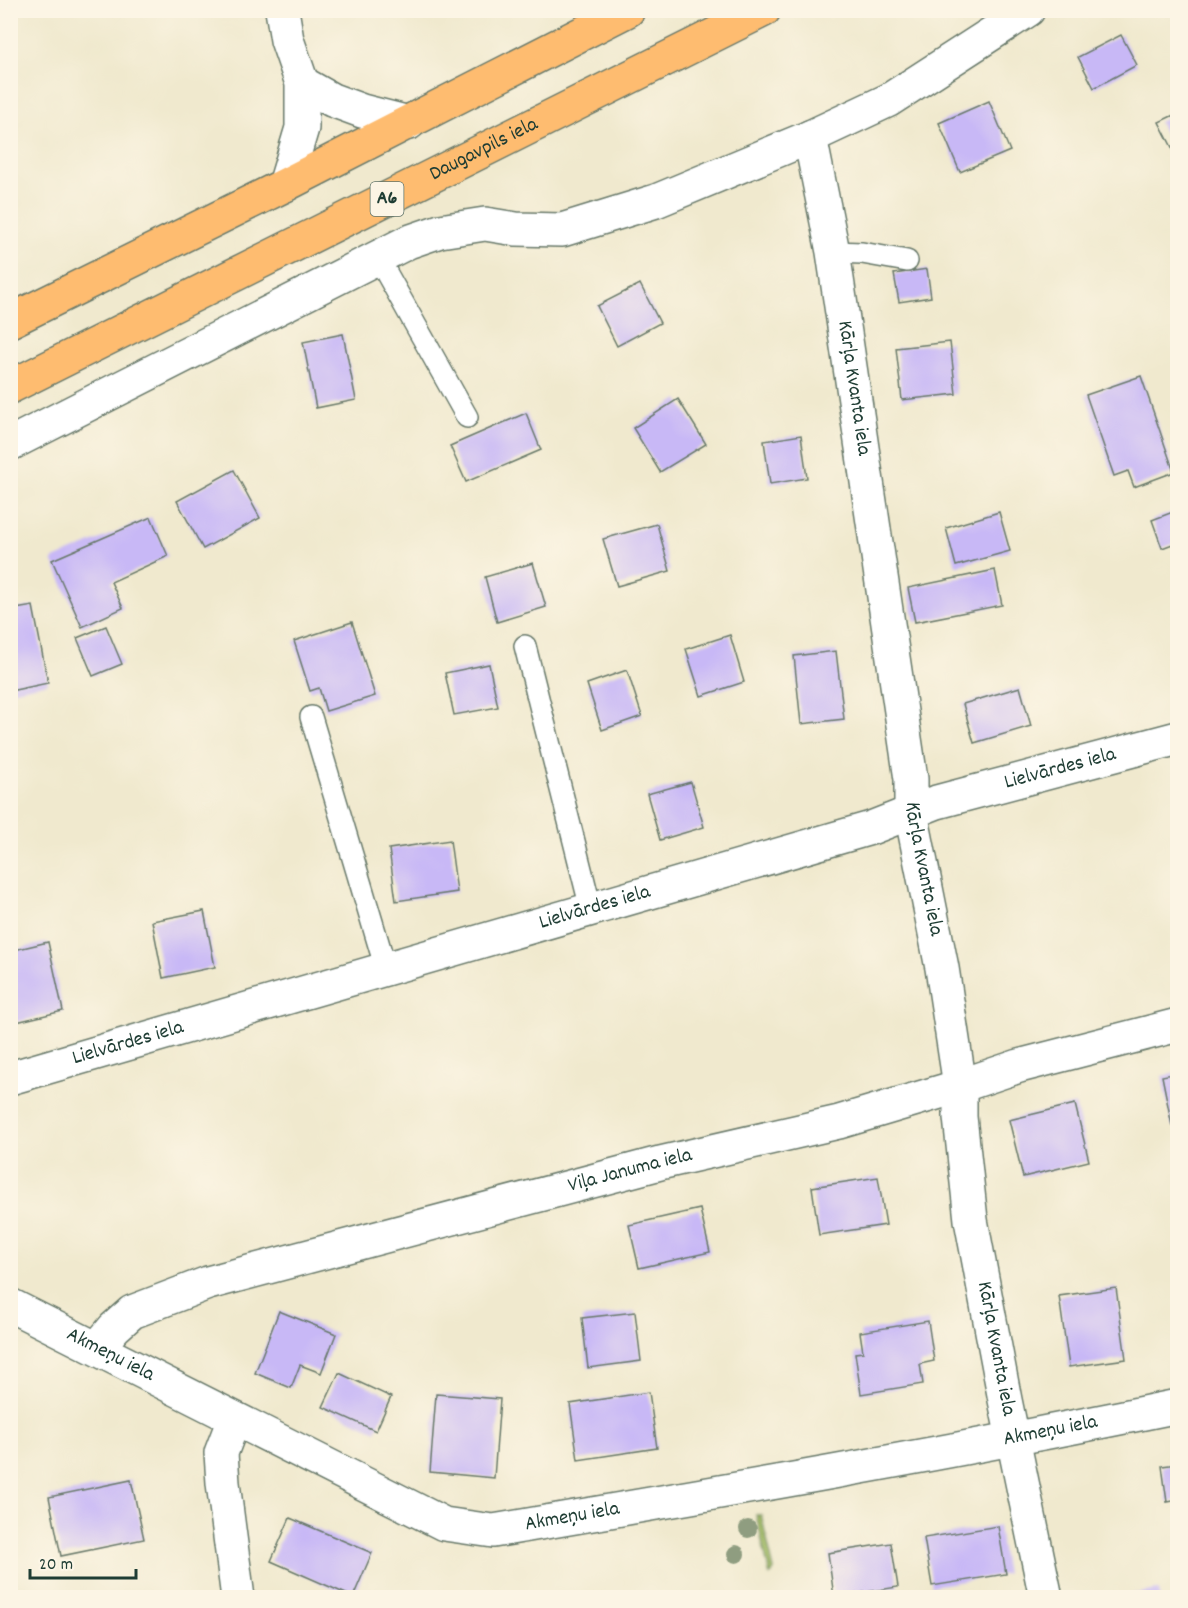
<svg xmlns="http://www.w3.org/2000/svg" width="1188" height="1608" font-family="Dekko,sans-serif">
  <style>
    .green { fill: #a5bf65; stroke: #627e4c; stroke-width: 1.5 }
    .building { fill: #c8b8f6 }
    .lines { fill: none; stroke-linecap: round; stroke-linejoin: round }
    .lane-casing { stroke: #68796a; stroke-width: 24 }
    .street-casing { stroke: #68796a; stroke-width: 36 }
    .highway-casing { stroke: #68796a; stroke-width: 36 }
    .lane { stroke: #fff; stroke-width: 21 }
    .street { stroke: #fff; stroke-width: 33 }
    .highway { stroke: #febc70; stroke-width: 33 }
    .tree { fill: #8f9d80 }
    .labels { text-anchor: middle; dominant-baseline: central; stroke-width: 4.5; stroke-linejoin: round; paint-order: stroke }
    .shield { fill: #fcf5e5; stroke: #617469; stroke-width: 1.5 }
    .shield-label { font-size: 20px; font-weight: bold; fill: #1f3d34 }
    .street-label { font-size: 21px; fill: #1f3d34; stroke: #fcf5e5 }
  </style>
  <rect width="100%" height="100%" fill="#fcf5e5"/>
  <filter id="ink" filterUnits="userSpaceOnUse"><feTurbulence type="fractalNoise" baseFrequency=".0167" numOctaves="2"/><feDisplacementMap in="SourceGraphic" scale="12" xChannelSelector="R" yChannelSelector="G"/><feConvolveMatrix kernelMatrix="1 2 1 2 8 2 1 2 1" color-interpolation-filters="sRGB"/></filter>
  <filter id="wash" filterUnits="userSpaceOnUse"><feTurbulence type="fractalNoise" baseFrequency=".008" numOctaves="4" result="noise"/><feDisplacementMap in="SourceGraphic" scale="24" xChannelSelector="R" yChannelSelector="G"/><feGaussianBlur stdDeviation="1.35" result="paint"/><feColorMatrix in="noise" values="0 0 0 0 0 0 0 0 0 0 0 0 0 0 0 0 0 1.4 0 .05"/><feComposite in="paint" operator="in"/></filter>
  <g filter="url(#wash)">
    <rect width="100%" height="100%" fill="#f0e9ce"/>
    <polygon class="green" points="756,1515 761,1515 774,1570 770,1575"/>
    <g id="blocks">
      <g class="building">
        <polygon points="1121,35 1137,65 1094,88 1078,57"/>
        <polygon points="989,101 1010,151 960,172 939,123"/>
        <polygon points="1178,113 1178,159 1159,122"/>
        <polygon points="927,269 931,297 899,302 894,274"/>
        <polygon points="640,284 660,323 617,346 597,306"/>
        <polygon points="343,334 356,400 316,408 303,342"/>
        <polygon points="950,342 956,394 902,400 896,348"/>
        <polygon points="1141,376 1174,472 1134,487 1128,471 1114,476 1086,395"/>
        <polygon points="678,399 706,444 660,472 633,428"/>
        <polygon points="526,413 541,450 466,482 450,446"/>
        <polygon points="801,435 807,478 770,484 764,441"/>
        <polygon points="234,470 260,518 203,549 177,501"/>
        <polygon points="1178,510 1178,542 1162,548 1152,520"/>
        <polygon points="999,512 1010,551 956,566 946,528"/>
        <polygon points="151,517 168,556 111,582 123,608 82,627 52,560"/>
        <polygon points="657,524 670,571 617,586 603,539"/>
        <polygon points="533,563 546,607 497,622 485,577"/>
        <polygon points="995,570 1002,605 915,622 908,588"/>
        <polygon points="33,606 48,683 10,691 10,610"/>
        <polygon points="352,622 375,696 326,711 319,688 310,691 294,641"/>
        <polygon points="106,626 122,664 93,676 77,638"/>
        <polygon points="730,635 744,682 701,696 686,649"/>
        <polygon points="836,651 844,719 801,724 794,656"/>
        <polygon points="489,664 498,707 454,715 445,673"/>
        <polygon points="627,670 642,716 602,730 587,684"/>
        <polygon points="1020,687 1031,726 974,743 963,704"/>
        <polygon points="691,782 704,827 660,840 647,794"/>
        <polygon points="450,840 457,892 396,901 389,849"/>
        <polygon points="204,911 215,967 163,978 152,921"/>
        <polygon points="48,942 63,1011 12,1023 10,951"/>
        <polygon points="1178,1073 1178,1125 1172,1126 1162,1076"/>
        <polygon points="1075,1104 1089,1161 1023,1177 1009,1120"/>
        <polygon points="878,1177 886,1225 819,1235 812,1187"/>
        <polygon points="700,1209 710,1252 639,1268 629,1225"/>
        <polygon points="1116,1288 1126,1359 1069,1367 1059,1296"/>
        <polygon points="279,1311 336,1334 321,1373 300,1365 291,1388 255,1373"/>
        <polygon points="635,1312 641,1361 588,1368 582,1318"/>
        <polygon points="928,1321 934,1361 920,1364 923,1384 861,1394 855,1353 863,1352 860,1332"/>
        <polygon points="339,1373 391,1397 376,1431 323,1407"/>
        <polygon points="649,1392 657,1448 578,1460 570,1404"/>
        <polygon points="436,1394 500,1399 494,1478 430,1472"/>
        <polygon points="1178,1464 1178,1500 1167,1502 1162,1466"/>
        <polygon points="131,1480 144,1539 61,1556 49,1497"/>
        <polygon points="290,1518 372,1553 353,1597 271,1561"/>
        <polygon points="998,1526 1006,1574 932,1586 924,1538"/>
        <polygon points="891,1543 898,1587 834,1597 828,1553"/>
        <polygon points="1159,1590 1160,1598 1119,1598 1119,1596"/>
        <polygon points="726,1594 726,1598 712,1598 712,1596"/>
      </g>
    </g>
  </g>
  <g filter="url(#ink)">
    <use href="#blocks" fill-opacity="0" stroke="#68796a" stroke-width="1.5"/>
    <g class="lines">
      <defs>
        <g id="lane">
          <polyline points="833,252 862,253 907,261"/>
          <polyline points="378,258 467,417"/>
          <polyline points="525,646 591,909"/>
          <polyline points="311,717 386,969"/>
        </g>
        <g id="street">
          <polyline points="282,10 287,40 302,83 302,128 285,185"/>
          <polyline points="302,83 332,100 362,111 409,123"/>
          <path id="s1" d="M810,137L833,252L911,779V813L942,968L960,1086V1117L971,1220L1005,1400L1046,1598"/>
          <polyline points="10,444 408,242 440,231 485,224 516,229 562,230 656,201 810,137 889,100 1028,10"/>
          <path id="s2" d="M10,1078L871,828L937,802L1178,738"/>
          <path id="s3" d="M10,1305L444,1524L493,1531C722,1492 950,1453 1178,1406"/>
          <path id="s4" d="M98,1347L114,1328L132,1312L208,1283L660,1163L839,1122L960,1086L1019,1066L1178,1025"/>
          <polyline points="234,1419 221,1453 223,1483 238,1598"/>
        </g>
        <g id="highway">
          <polyline points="10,321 285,185 628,10"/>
          <path id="s5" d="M10,387L764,10"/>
        </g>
      </defs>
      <use href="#lane" class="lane-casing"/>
      <use href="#street" class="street-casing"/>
      <use href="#highway" class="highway-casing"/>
      <use href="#lane" class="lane"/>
      <use href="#street" class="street"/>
      <use href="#highway" class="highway"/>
    </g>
    <g class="tree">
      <circle cx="748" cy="1529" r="9"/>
      <circle cx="736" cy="1554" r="9"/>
    </g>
  </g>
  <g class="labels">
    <rect class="shield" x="370.5" y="182" width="33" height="34" rx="4.5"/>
    <g class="shield-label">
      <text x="387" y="199">A6</text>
    </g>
    <g class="street-label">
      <text stroke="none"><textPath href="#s5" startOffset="530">Daugavpils iela</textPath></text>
      <text stroke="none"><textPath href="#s1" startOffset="255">Kārļa Kvanta iela</textPath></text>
      <text stroke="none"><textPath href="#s2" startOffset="1095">Lielvārdes iela</textPath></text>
      <text stroke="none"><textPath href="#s1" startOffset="741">Kārļa Kvanta iela</textPath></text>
      <text stroke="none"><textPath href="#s2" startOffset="609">Lielvārdes iela</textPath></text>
      <text stroke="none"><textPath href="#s2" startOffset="123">Lielvārdes iela</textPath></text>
      <text stroke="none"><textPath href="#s4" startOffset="567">Viļa Januma iela</textPath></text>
      <text stroke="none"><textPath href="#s1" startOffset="1227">Kārļa Kvanta iela</textPath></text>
      <text stroke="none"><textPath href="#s3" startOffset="112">Akmeņu iela</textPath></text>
      <text stroke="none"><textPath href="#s3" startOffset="1102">Akmeņu iela</textPath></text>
      <text stroke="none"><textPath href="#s3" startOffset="616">Akmeņu iela</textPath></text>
    </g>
  </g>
  <rect width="1188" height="1608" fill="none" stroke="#fcf5e5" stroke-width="36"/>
  <path d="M30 1569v9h106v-9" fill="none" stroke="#1f3d34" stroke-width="3"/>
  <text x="39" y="1569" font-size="18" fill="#1f3d34" stroke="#fcf5e5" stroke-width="4.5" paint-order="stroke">20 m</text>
</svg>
